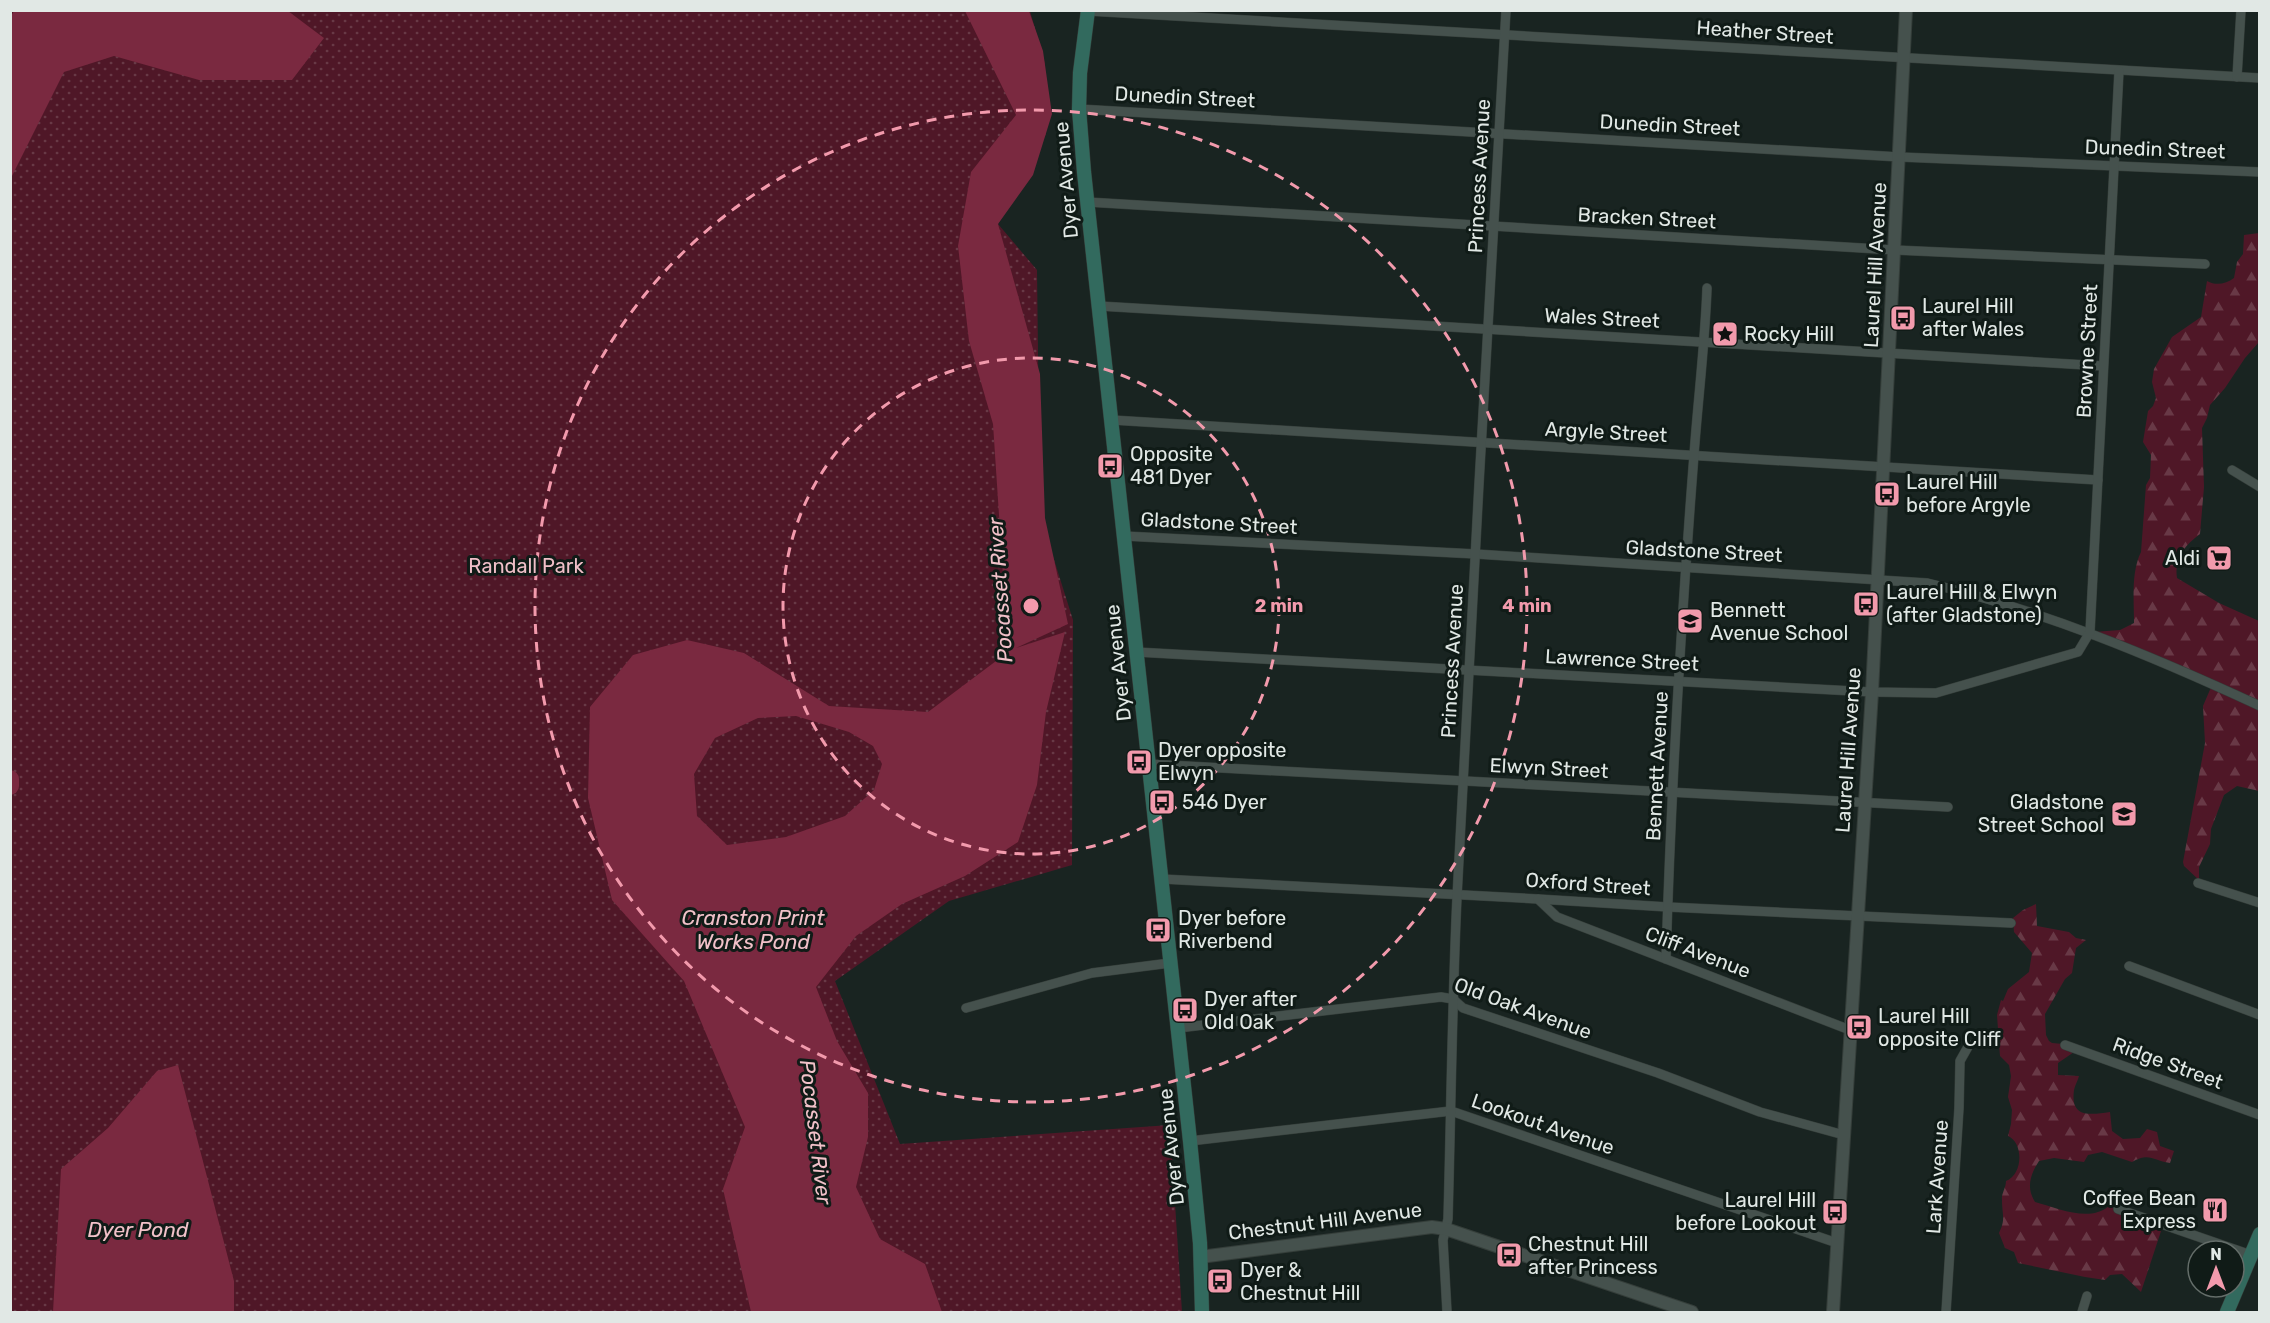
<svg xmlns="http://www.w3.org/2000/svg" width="2270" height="1323" font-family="Rubik,sans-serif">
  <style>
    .forest { fill: url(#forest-firs) }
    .park { fill: url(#park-dots) }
    .water { fill: #7a2940; fill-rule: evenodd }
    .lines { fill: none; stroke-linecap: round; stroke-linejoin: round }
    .river { stroke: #7a2940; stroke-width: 18 }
    .minor-casing { stroke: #353e3a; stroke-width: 10 }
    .tertiary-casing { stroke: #353e3a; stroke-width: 14 }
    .secondary-casing { stroke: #353e3a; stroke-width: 15 }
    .minor { stroke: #45514d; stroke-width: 9 }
    .tertiary { stroke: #45514d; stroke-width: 12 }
    .secondary { stroke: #326a5e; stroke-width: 14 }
    .ring { fill: none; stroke: #f29aac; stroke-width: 3; stroke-dasharray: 10 8 }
    .labels { text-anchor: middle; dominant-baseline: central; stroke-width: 6; stroke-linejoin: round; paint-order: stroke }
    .street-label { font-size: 20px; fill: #e1e8e5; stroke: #101b17 }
    .poi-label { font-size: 20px; fill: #e1e8e5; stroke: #101b17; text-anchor: start }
    .park-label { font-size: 20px; fill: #f0bfc8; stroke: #101b17 }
    .water-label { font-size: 21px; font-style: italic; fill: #f2c1c9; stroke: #101b17 }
    .centre { fill: #f29aac; stroke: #101b17; stroke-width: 3 }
    .ring-label { font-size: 18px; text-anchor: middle; font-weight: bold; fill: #f29aac; stroke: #101b17; stroke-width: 6; stroke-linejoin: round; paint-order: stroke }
  </style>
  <defs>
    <pattern id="forest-firs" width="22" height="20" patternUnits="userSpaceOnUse" patternTransform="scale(1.5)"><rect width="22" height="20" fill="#4f1727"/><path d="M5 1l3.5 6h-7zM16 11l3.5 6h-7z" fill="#683946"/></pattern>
    <pattern id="park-dots" width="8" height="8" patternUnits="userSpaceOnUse" patternTransform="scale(1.5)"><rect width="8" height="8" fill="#4f1727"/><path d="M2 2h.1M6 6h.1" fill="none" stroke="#683946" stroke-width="1.8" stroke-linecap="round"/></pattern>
  </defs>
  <rect width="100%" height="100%" fill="#192421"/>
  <g class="forest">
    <path d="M2259,233V342L2245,358L2225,388L2210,405L2207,418L2202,428L2204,487L2200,534C2184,546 2174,558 2177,578L2219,603L2259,621V791L2237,786L2224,795L2211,829L2210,844L2199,867V880L2184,866L2183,862L2205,743L2203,706L2212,685L2094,632L2120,630L2134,623C2134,600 2131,572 2141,552L2146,485L2150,478L2151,455L2143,442L2148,411L2153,406L2156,398L2152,382L2154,369L2172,337L2201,317L2207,281C2216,286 2226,284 2234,278L2237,262L2243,254L2244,235Z"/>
    <path d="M2036,904L2037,926L2069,932L2076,938L2086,940L2076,948L2072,973L2065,979L2045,1014L2046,1035L2049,1041L2052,1043L2074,1045V1052L2058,1063V1075L2079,1076C2078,1080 2075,1085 2074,1090C2070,1118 2090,1115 2110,1112L2112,1131L2123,1139L2140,1138L2147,1129L2157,1132L2160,1146L2174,1151L2170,1163C2153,1161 2150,1152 2132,1162L2102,1152L2088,1155L2084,1162L2054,1158L2039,1161C2030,1175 2026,1188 2035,1202C2058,1208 2089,1223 2109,1206L2163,1225L2141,1292L2122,1274L2110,1275L2105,1280L2085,1277L2018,1263L2014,1252L2005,1248L1999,1233C2006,1219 2002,1215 2002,1200C2001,1194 2006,1188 2006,1181C2023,1175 2024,1143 2008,1136L2011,1124L2012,1110L2008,1097L2011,1076L2009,1065L2000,1056L1997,1015L2001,1000L2003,1001L2008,989L2029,972L2032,953L2014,932L2013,918L2023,910Z"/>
  </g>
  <polygon class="park" points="10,11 1030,11 1045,64 1046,134 998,224 1037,270 1040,515 1073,620 1072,865 949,901 835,981 900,1144 1170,1125 1182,1312 11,1312"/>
  <g class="water">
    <polygon points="15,10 288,11 324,38 292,80 199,80 114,56 64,72 11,178 10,17"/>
    <path d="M965,11H1029L1043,51L1052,114L1033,175L998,224L1040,374L1045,518L1068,624L1016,648L1065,632L1046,712L1037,785L1018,842L965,876L902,904L856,936L816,987L837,1041L868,1093V1137L856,1187L880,1239L925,1264L942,1312H751L723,1189L745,1127L684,981L612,900L588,798L590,707L633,655L687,640L744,653L829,706L928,712L1008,652L993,424L969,341L958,246L971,172L1016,115ZM796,716L849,732L873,746L882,764L874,790L845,816L786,837L727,845L697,816L694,774L715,738L758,718Z"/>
    <polygon points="178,1065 234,1281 234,1312 53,1312 61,1169 108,1128 157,1071"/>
  </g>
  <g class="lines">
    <polyline class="river" points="10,779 10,786"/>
    <defs>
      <g id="minor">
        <polyline points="1088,11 2260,78"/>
        <polyline points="2237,77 2241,10"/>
        <polyline points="1079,109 1900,157 2260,172"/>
        <polyline points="1087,202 1895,250 2205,264"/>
        <polyline points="1099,306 2103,366"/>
        <polyline points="1112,420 2098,480"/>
        <polyline points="2232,470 2260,487"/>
        <path d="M1124,536L1476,554L1927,583C2042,610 2152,656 2260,706"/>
        <polyline points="1136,652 1872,692 1936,693 2078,652 2090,632 2119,71"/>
        <polyline points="1149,764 1948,807"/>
        <polyline points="1162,879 1538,899 1668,907 2011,923"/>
        <polyline points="2198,883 2260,903"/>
        <polyline points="1538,899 1557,917 1850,1030"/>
        <path d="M1666,959C1671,791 1681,623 1694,455C1698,399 1705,344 1707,288"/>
        <polyline points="2129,966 2260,1015"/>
        <polyline points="966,1008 1092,973 1170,963"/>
        <polyline points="1178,1028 1441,997 1453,999 1463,1008 1658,1073 1760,1112 1844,1135"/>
        <polyline points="2065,1045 2260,1115"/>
        <polyline points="1190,1141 1451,1111 1837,1243"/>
        <polyline points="2118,1209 2251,1255"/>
        <path d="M1447,1312L1443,1240L1448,1219C1451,1112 1452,1004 1457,897C1471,601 1490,306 1506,10"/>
        <polyline points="1946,1312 1959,1108 1960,1061 1969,1045"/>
        <polyline points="2082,1312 2087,1296"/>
      </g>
      <g id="tertiary">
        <polyline points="1200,1257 1432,1227 1446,1229 1692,1312"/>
        <polyline points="1833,1312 1872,692 1906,10"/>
      </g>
      <g id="secondary">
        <polyline points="1088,10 1080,73 1079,109 1084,172 1190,1141 1200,1243 1202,1312"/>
        <polyline points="2227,1312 2260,1234"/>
      </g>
    </defs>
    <use href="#minor" class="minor-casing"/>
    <use href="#tertiary" class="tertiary-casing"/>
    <use href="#secondary" class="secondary-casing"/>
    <use href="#minor" class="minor"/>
    <use href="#tertiary" class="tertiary"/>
    <use href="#secondary" class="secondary"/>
  </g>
  <g class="ring">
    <circle cx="1031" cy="606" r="248"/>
    <circle cx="1031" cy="606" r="496"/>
  </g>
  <defs>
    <symbol id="bus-square" viewBox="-11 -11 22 22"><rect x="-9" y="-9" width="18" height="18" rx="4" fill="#f29aac" stroke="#101b17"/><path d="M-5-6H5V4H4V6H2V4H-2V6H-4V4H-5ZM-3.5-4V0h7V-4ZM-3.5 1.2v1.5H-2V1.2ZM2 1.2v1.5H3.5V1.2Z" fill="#111"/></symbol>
    <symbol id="sight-square" viewBox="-11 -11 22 22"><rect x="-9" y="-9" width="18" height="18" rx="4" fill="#f29aac" stroke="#101b17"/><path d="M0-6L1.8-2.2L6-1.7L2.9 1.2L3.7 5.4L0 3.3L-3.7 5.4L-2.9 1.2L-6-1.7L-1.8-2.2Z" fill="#111"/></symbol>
    <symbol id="supermarket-square" viewBox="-11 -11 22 22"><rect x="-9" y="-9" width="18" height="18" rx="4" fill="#f29aac" stroke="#101b17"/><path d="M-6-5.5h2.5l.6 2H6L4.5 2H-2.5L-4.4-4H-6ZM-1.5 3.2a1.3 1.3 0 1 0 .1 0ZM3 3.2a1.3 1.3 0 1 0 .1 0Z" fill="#111"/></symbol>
    <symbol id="school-square" viewBox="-11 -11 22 22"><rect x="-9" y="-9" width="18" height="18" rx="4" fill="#f29aac" stroke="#101b17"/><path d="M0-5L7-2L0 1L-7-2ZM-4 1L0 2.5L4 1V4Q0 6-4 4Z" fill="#111"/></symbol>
    <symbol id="restaurant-square" viewBox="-11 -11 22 22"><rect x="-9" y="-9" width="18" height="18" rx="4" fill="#f29aac" stroke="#101b17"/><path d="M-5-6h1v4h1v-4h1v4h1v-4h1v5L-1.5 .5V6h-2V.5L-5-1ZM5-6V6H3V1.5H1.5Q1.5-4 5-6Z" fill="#111"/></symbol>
  </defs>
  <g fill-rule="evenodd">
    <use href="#bus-square" x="1888" y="303" width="30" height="30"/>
    <use href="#sight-square" x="1710" y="319" width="30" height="30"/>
    <use href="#bus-square" x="1095" y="451" width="30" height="30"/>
    <use href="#bus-square" x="1872" y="479" width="30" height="30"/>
    <use href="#supermarket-square" x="2204" y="543" width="30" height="30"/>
    <use href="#bus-square" x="1851" y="589" width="30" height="30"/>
    <use href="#school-square" x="1675" y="606" width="30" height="30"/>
    <use href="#bus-square" x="1124" y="747" width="30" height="30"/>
    <use href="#bus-square" x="1147" y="787" width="30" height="30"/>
    <use href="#school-square" x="2109" y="799" width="30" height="30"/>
    <use href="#bus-square" x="1143" y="915" width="30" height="30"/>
    <use href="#bus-square" x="1170" y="995" width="30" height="30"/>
    <use href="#bus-square" x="1844" y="1012" width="30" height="30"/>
    <use href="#restaurant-square" x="2200" y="1195" width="30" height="30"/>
    <use href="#bus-square" x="1820" y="1197" width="30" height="30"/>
    <use href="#bus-square" x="1494" y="1240" width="30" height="30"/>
    <use href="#bus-square" x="1205" y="1266" width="30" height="30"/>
  </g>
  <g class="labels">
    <g class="street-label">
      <text transform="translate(1765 32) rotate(4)">Heather Street</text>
      <text transform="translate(1185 97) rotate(3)">Dunedin Street</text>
      <text transform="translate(1670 125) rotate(3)">Dunedin Street</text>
      <text transform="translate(2155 149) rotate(2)">Dunedin Street</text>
      <text transform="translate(1479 176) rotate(-87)">Princess Avenue</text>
      <text transform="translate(1066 180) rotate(-95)">Dyer Avenue</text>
      <text transform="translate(1647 218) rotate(3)">Bracken Street</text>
      <text transform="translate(1875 265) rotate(-87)">Laurel Hill Avenue</text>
      <text transform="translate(1602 318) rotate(3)">Wales Street</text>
      <text transform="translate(2087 351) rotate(-87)">Browne Street</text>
      <text transform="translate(1606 432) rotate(3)">Argyle Street</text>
      <text transform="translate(1219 523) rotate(3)">Gladstone Street</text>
      <text transform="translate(1704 551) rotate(3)">Gladstone Street</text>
      <text transform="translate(1622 660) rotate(3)">Lawrence Street</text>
      <text transform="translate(1452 661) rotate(-87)">Princess Avenue</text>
      <text transform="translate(1118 663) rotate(-96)">Dyer Avenue</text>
      <text transform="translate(1848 750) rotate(-86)">Laurel Hill Avenue</text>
      <text transform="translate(1657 766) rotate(-87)">Bennett Avenue</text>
      <text transform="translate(1549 768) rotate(3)">Elwyn Street</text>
      <text transform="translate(1588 884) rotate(4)">Oxford Street</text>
      <text transform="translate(1698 952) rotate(21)">Cliff Avenue</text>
      <text transform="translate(1523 1008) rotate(20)">Old Oak Avenue</text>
      <text transform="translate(2168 1063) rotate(20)">Ridge Street</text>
      <text transform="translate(1543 1124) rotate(19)">Lookout Avenue</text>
      <text transform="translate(1171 1147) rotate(-96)">Dyer Avenue</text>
      <text transform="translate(1937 1177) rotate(-86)">Lark Avenue</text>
      <text transform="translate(1325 1221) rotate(-7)">Chestnut Hill Avenue</text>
    </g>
    <g class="poi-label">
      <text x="1922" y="306">Laurel Hill<tspan x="1922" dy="23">after Wales</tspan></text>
      <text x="1744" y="334">Rocky Hill</text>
      <text x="1130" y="454">Opposite<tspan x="1130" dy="23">481 Dyer</tspan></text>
      <text x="1906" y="482">Laurel Hill<tspan x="1906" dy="23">before Argyle</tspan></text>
      <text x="2200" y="558" text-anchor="end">Aldi</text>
      <text x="1886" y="592">Laurel Hill &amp; Elwyn<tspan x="1886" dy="23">(after Gladstone)</tspan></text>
      <text x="1710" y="610">Bennett<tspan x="1710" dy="23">Avenue School</tspan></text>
      <text x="1158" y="750">Dyer opposite<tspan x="1158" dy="23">Elwyn</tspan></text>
      <text x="1182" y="802">546 Dyer</text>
      <text x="2104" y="802" text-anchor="end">Gladstone<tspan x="2104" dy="23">Street School</tspan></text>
      <text x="1178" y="918">Dyer before<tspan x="1178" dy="23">Riverbend</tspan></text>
      <text x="1204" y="999">Dyer after<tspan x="1204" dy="23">Old Oak</tspan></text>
      <text x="1878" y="1016">Laurel Hill<tspan x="1878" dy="23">opposite Cliff</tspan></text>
      <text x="2196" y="1198" text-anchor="end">Coffee Bean<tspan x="2196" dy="23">Express</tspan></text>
      <text x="1816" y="1200" text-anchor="end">Laurel Hill<tspan x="1816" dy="23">before Lookout</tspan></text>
      <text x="1528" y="1244">Chestnut Hill<tspan x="1528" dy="23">after Princess</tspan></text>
      <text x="1240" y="1270">Dyer &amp;<tspan x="1240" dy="23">Chestnut Hill</tspan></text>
    </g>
    <g class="park-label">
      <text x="526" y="566">Randall Park</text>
    </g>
    <g class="water-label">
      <text transform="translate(1000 590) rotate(-94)">Pocasset River</text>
      <text x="753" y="917">Cranston Print<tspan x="753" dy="24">Works Pond</tspan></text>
      <text transform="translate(816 1132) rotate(83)">Pocasset River</text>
      <text x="138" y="1229">Dyer Pond</text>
    </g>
  </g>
  <circle cx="1031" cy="606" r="9" class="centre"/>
  <g class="ring-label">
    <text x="1279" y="612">2 min</text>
    <text x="1527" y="612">4 min</text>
  </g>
  <rect width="2270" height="1323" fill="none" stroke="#e1e8e5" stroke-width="24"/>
  <g transform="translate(2216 1269)"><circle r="28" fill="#101b17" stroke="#646d69" stroke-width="1.5"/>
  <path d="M0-4.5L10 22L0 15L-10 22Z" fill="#f29aac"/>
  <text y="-9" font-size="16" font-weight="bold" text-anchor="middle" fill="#e1e8e5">N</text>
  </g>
</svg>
